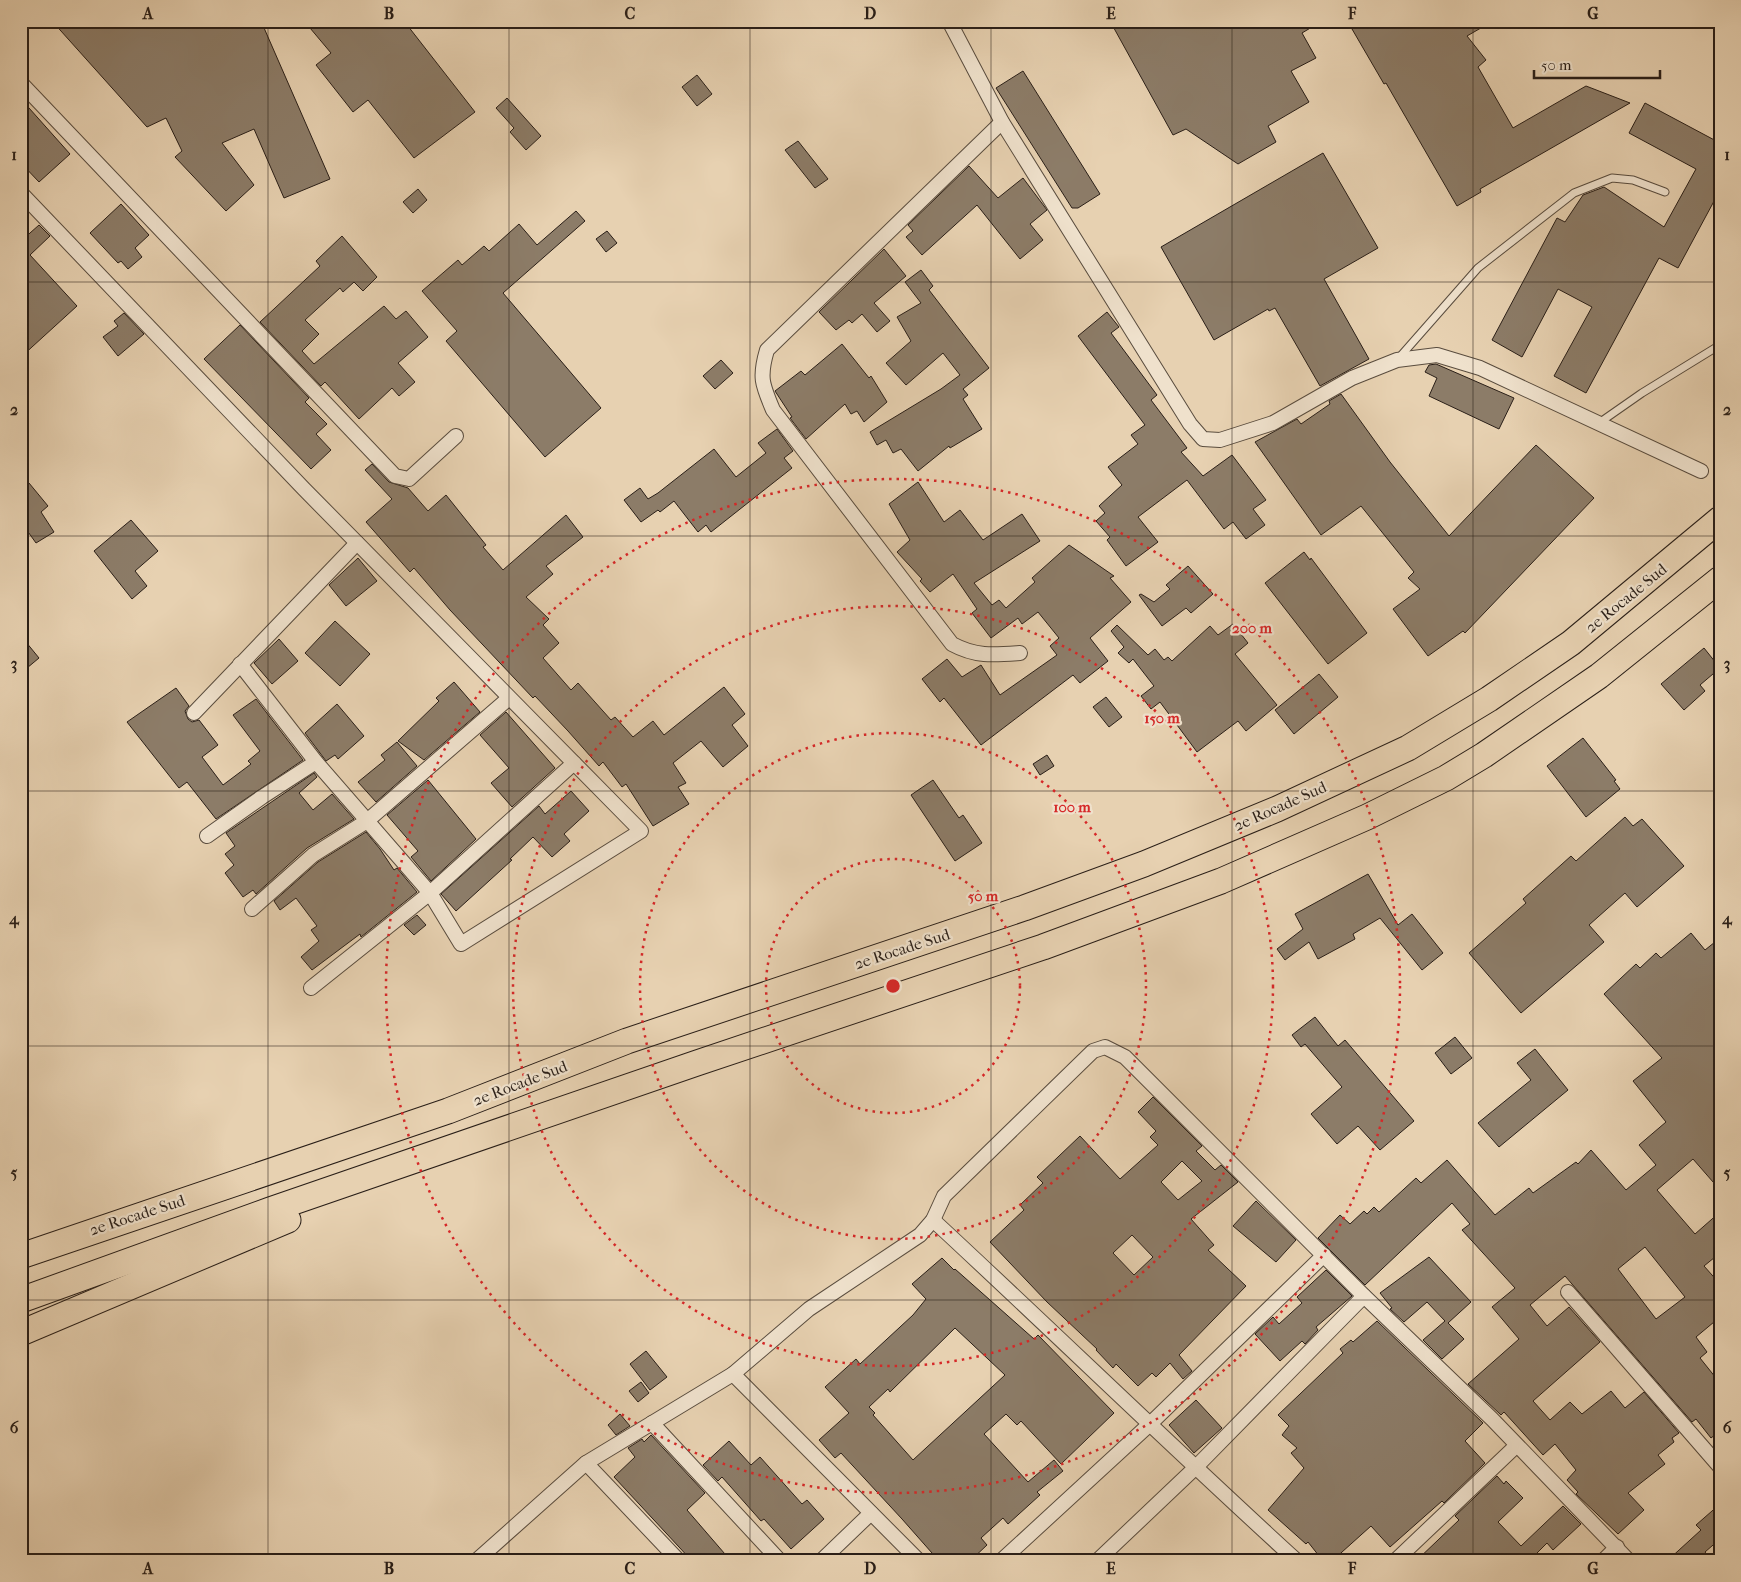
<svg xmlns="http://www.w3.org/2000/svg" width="1741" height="1582" font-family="'IM FELL French Canon',serif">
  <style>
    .building { fill: #8c7c68; stroke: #2a1f18; fill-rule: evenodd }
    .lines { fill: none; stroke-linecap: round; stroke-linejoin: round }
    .service-casing { stroke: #594c3e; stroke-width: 9 }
    .minor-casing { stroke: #594c3e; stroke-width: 16 }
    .motorway-casing { stroke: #2a1f18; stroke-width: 27 }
    .service { stroke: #efe1cc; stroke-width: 7 }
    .minor { stroke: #efe1cc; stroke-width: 14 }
    .motorway { stroke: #e7d1b1; stroke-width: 25 }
    .grid { fill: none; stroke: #2a1f18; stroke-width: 1; stroke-opacity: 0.55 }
    .ring { fill: none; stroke: #d62828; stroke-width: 2.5; stroke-dasharray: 2.5 5 }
    .labels { text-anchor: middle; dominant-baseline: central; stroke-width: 4.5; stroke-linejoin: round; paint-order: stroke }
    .street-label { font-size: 16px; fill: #2a1f18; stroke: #efe1cc }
    .centre { fill: #d62828; stroke: #efe1cc; stroke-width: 2.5 }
    .ring-label { font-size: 15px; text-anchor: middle; font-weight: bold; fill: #d62828; stroke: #efe1cc; stroke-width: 4.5; stroke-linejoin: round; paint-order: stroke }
    .neatline { fill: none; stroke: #2a1f18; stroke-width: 2 }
    .grid-label { font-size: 16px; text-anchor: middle; font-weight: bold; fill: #2a1f18 }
  </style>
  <rect width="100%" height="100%" fill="#e7d1b1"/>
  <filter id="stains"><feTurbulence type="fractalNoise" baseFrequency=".004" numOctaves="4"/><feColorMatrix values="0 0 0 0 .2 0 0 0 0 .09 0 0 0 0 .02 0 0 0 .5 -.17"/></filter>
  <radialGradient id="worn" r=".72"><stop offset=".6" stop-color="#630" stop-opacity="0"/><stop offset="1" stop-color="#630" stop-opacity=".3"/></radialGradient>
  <g class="building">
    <polygon points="52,21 261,21 330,179 284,198 254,129 222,143 254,185 226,211 175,157 182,151 166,118 147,127"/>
    <polygon points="319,21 404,21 475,112 414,158 368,100 353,112 316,65 331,53 310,28"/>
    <polygon points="1110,21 1322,21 1302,33 1316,58 1291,71 1309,102 1268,126 1276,142 1238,164 1186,129 1173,135"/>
    <polygon points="1355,21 1493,21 1467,36 1486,60 1478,67 1513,128 1586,86 1630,103 1480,189 1481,192 1457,206 1386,83 1384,84 1352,29 1358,26"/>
    <polygon points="1023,71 1100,194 1078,208 1072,208 996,88"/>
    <polygon points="697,75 712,94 697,106 682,87"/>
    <polygon points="507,98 541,136 526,150 510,132 514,128 496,108"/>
    <polygon points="21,99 70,154 39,182 21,163"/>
    <polygon points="1645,103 1720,143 1720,190 1678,268 1659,258 1586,393 1554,376 1592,307 1558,289 1522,357 1492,340 1557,218 1565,222 1583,195 1604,187 1664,227 1696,169 1629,133"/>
    <polygon points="798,141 828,179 815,188 785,150"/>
    <polygon points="1323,153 1378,248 1324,279 1369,359 1320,386 1275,308 1269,311 1268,309 1214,340 1161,247"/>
    <polygon points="969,166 998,198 1023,178 1047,210 1030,224 1043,240 1020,259 977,205 922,255 906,237 913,231 908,225"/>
    <polygon points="418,189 427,200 413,213 403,202"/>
    <polygon points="121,204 149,235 135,248 142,257 128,269 121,261 118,263 90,233"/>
    <polygon points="576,211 585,221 503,293 601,408 545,457 446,341 457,331 422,291 458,260 462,265 484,246 489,251 519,224 537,245"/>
    <polygon points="39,225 50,236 30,255 77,306 21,357 21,241"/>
    <polygon points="607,231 617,243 606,252 596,239"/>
    <polygon points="342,236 377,277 363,291 354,282 343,292 340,288 305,320 319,334 302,351 314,364 384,306 396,319 406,311 428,337 398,363 415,382 399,396 392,388 359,419 325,382 321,386 260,322 320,266 316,261"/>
    <polygon points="884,249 906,276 874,303 890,321 877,332 862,314 852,323 849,320 836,330 819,312"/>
    <polygon points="921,270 933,286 929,290 989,368 963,389 968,395 963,399 982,429 950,448 949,446 918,471 901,449 893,453 886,440 877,445 870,432 941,389 960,375 943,353 906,385 886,363 911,341 897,317 921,303 905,282"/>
    <polygon points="1107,312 1119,327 1111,333 1157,395 1151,400 1187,448 1181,452 1203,476 1232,455 1266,500 1253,509 1265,525 1246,539 1233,522 1224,529 1187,480 1138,517 1158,542 1126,566 1107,540 1110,537 1096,521 1105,513 1099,506 1122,485 1108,467 1138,444 1131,435 1145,425 1078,336"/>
    <polygon points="124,313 144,334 118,356 103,337 118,326 114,321"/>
    <polygon points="240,325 309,398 305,402 327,424 316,434 331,450 311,469 204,359"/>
    <polygon points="842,344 869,378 871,376 887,402 864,422 857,411 851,414 845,404 806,439 790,418 792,417 775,391 801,371 805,375"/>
    <polygon points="721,360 733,373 715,389 703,376"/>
    <polygon points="1436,364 1514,398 1499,429 1429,396 1437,378 1425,372 1429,365"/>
    <polygon points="1341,394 1390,462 1449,536 1536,445 1594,498 1465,633 1463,631 1428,656 1393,609 1420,589 1408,578 1414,572 1361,506 1321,535 1255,442 1297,419 1301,424 1330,404 1329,401"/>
    <polygon points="777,429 793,451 784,458 792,468 711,532 706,525 698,532 674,501 660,512 658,510 641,522 624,500 640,488 648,499 658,493 714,449 736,477 766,453 758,443"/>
    <polygon points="372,464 389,482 408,488 428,511 446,495 486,545 483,547 503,570 566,515 583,537 546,566 553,574 526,597 549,619 543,625 559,643 543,658 571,690 578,683 611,720 615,717 633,737 653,721 664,735 724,687 745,714 732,725 748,746 723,767 701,741 673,763 686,783 678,787 689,804 653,826 626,784 622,787 603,762 599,766 568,731 535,696 533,698 450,610 414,568 410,572 366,522 392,499 365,470"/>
    <polygon points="918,482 944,522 960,510 983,540 1022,514 1040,541 974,583 992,605 999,600 1006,608 1035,582 1032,578 1069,545 1114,576 1110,578 1131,602 1090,638 1108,661 1080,683 1073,675 981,745 944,698 940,702 922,679 947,659 962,677 981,665 1000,695 1057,655 1050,646 1059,638 1038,612 1022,624 1018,618 991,638 972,613 977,609 953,574 930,592 920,581 922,579 897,552 910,540 889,504"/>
    <polygon points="29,483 48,506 41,512 54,532 36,543 21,522 21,489"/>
    <polygon points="131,520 158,551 135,571 147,586 132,599 94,551"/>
    <polygon points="1304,552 1310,560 1311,558 1367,633 1328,664 1265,583"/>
    <polygon points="358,558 377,581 346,606 329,585"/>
    <polygon points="1188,566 1213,594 1191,613 1186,608 1162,626 1139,595 1141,594 1154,602 1170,589 1166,585"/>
    <polygon points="335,621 370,654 340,686 305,653"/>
    <polygon points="1233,624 1248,643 1235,654 1277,705 1246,731 1238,721 1197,752 1160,702 1151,709 1141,696 1154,686 1133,659 1129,663 1118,653 1124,647 1111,631 1117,625 1148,655 1155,649 1164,660 1168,657 1172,661 1210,626 1218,635"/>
    <polygon points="21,636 39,658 21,673"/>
    <polygon points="279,639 298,661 272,684 254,663"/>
    <polygon points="1704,648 1720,668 1700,685 1705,691 1684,710 1661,684"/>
    <polygon points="1319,674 1338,697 1294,734 1275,710"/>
    <polygon points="454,682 480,712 424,760 398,741 439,701 436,698"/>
    <polygon points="176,688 189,706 185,711 188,719 192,722 199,720 218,745 202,757 223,785 251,764 248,761 260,751 233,715 256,699 303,760 216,819 187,782 179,788 127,722"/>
    <polygon points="1106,697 1122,717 1109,727 1093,707"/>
    <polygon points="337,704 364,736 338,759 335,755 326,761 305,733"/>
    <polygon points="506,712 555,768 512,807 491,783 509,768 480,735"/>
    <polygon points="1583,738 1616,780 1614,781 1620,789 1586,817 1547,766"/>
    <polygon points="397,742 417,766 376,802 358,782 385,760 381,755"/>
    <polygon points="1047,755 1054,766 1040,775 1033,764"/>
    <polygon points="314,773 317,777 299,793 313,810 332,794 354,819 307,848 256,894 253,890 243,897 225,873 234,865 225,854 235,846 226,833"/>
    <polygon points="428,780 476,839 431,881 411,857 418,851 387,815"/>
    <polygon points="933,780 959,818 963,815 982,843 955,861 911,795"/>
    <polygon points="571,791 589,811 564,834 570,841 552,857 533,837 510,859 512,860 456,911 441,894 539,806 545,814"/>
    <polygon points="1625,817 1633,826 1642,819 1684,866 1637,907 1625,893 1589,925 1604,942 1521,1013 1469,953 1526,903 1523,899 1571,856 1576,861"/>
    <polygon points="366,832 380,849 394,870 397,868 417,892 361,937 360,934 312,970 301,957 319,941 311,930 317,926 296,898 280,910 274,901 318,862"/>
    <polygon points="1368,874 1398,925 1412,914 1443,953 1422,970 1380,918 1353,934 1355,939 1318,959 1309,942 1285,960 1277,949 1303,929 1295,914"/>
    <polygon points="417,915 426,925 414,935 404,925"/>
    <path d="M1691,933L1705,950L1720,938V1190L1693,1159L1657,1190L1695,1234L1720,1212V1253L1704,1266L1720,1284V1317L1696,1337L1707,1352L1700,1358L1720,1383V1431L1711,1438L1696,1419L1692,1422L1565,1276L1530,1305L1547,1326L1569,1307L1600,1342L1533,1401L1550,1420L1570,1402L1582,1414L1611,1391L1625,1408L1644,1392L1679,1433L1672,1438L1674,1442L1658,1455L1665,1464L1628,1493L1644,1510L1618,1534L1576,1494L1578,1492L1567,1480L1576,1470L1555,1444L1543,1455L1504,1412L1501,1415L1468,1384L1519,1339L1492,1307L1515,1288L1462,1230L1470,1224L1452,1203L1365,1285L1318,1238L1340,1215L1350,1224L1364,1211L1367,1214L1374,1207L1379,1212L1416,1178L1421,1183L1447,1160L1495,1215L1529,1188L1533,1193L1576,1162L1578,1164L1591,1150L1626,1190L1656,1165L1639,1145L1666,1122L1633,1081L1662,1058L1604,994L1636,964L1640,968L1656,953L1661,958ZM1645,1247L1685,1297L1656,1319L1618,1269Z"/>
    <polygon points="1315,1017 1338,1046 1345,1040 1414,1121 1380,1150 1358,1126 1337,1144 1311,1114 1342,1087 1305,1044 1301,1047 1292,1035"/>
    <polygon points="1455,1037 1472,1058 1451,1074 1435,1053"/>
    <polygon points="1535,1049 1568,1090 1499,1147 1478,1123 1531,1080 1517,1063"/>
    <path d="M1153,1097L1202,1146L1196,1151L1215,1170L1221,1165L1238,1182L1191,1219L1214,1245L1208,1250L1246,1286L1179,1355L1192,1371L1183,1379L1170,1363L1156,1377L1152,1373L1138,1386L1116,1364L1113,1368L1096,1350L1097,1349L1047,1302L990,1242L1024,1210L1020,1205L1043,1183L1037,1177L1080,1136L1120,1179L1158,1145L1150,1137L1156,1131L1138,1112ZM1182,1161L1202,1181L1178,1200L1161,1182ZM1132,1235L1153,1257L1134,1275L1113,1253Z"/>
    <polygon points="1256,1201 1296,1240 1276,1262 1233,1226"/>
    <polygon points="1429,1257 1471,1302 1448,1323 1464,1339 1442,1359 1423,1340 1445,1321 1427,1302 1404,1322 1390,1309 1392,1308 1380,1293"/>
    <path d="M942,1258L954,1270L955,1269L1034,1339L1038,1335L1114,1413L1061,1464L1021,1421L1017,1425L1006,1414L984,1434L1028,1482L1054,1460L1063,1471L1037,1492L1040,1495L1008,1524L1003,1518L981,1538L987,1545L970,1561H928L932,1553L902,1519L841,1453L835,1458L819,1440L849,1413L825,1387L856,1359L860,1364L913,1315L926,1299L912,1284ZM955,1328L1005,1375L913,1460L873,1415L875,1413L869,1407L888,1389L890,1392Z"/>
    <polygon points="1326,1270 1352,1296 1316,1327 1318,1330 1305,1344 1302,1341 1280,1361 1255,1334 1273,1317 1279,1324 1302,1303 1297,1297"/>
    <polygon points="1377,1321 1483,1423 1465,1441 1485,1463 1444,1503 1442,1501 1390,1547 1371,1526 1332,1561 1323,1561 1308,1542 1306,1544 1268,1510 1304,1468 1291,1453 1297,1448 1282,1435 1289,1426 1278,1415 1343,1353 1340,1349 1351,1340 1353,1342"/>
    <polygon points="646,1351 667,1377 650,1390 630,1364"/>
    <polygon points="641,1382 649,1393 638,1402 629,1391"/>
    <polygon points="1196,1400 1222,1428 1194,1453 1169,1425"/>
    <polygon points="620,1414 630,1426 616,1435 608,1425"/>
    <polygon points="651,1435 705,1493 687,1510 731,1561 692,1561 614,1477 635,1457 628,1448 642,1439 644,1442"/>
    <polygon points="729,1441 751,1465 760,1457 802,1504 807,1500 824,1519 791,1549 764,1519 761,1521 722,1477 718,1481 703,1465"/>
    <polygon points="1497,1476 1504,1484 1506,1481 1523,1498 1498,1522 1521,1546 1563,1506 1581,1524 1553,1550 1547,1543 1532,1558 1534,1561 1416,1561 1459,1520 1455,1516"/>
    <polygon points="1720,1504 1720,1539 1705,1552 1712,1561 1667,1561 1701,1530 1696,1525"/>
  </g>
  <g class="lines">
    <defs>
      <g id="service">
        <polyline points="1398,359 1478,268 1574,193 1612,178 1633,180 1665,192"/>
        <polyline points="1599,423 1642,393 1720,345"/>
      </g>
      <g id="minor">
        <polyline points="949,21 1002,122 1190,424 1203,439 1220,440 1273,423 1352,378 1397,360 1437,355 1480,368 1701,471"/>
        <polyline points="21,83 395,476 409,479 456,436"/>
        <path d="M1002,122L767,350C759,377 762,384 773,410L952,644C976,657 994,655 1020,653"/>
        <polyline points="21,193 304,489 641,831 461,944 430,893 316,762 240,664"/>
        <polyline points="194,713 357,543"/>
        <polyline points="207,836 262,797 316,762"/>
        <polyline points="252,909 313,855 367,821 509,698"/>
        <polyline points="311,988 430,893 574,763"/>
        <path d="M933,1220C1055,1333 1174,1449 1297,1561"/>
        <polyline points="1568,1292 1720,1467"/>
        <polyline points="733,1374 919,1561"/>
        <polyline points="652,1423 780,1561"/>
        <polyline points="586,1463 679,1561"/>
        <polyline points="476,1561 586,1463 733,1374 809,1309 920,1235 933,1220 944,1196 1093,1051 1105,1047 1125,1057 1364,1296 1492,1419 1629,1561"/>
        <polyline points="821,1561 871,1513"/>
        <polyline points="1001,1561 1151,1423 1324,1255"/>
        <polyline points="1097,1561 1195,1468 1364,1296"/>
        <polyline points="1395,1561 1516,1446"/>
        <polyline points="1603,1561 1617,1547"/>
      </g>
      <g id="motorway">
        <polyline points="21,1256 448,1111 627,1041 1024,908 1144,864 1277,809 1408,748 1489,699 1571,643 1720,519"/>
        <polyline points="21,1300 270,1210 697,1063 1043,947 1221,881 1367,817 1446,778 1484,755 1599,676 1720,579"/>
        <polyline points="21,1333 288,1220"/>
      </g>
    </defs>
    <use href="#service" class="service-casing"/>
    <use href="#minor" class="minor-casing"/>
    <use href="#motorway" class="motorway-casing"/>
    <use href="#service" class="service"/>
    <use href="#minor" class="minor"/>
    <use href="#motorway" class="motorway"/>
  </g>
  <path class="grid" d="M268,21V1561M509,21V1561M750,21V1561M991,21V1561M1232,21V1561M1473,21V1561M21,282H1720M21,536H1720M21,791H1720M21,1046H1720M21,1300H1720"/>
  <g class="ring">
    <circle cx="893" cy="986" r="127"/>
    <circle cx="893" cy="986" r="253"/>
    <circle cx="893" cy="986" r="380"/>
    <circle cx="893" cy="986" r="507"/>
  </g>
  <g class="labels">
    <g class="street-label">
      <text transform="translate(1626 598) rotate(-39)">2e Rocade Sud</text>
      <text transform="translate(1280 806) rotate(-24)">2e Rocade Sud</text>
      <text transform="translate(902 949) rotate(-18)">2e Rocade Sud</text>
      <text transform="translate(520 1083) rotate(-21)">2e Rocade Sud</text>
      <text transform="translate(137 1215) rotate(-18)">2e Rocade Sud</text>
    </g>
  </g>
  <circle cx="893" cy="986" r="8" class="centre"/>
  <g class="ring-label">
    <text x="1252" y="633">200 m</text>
    <text x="1162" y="723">150 m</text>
    <text x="1072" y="812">100 m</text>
    <text x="983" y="901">50 m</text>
  </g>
  <rect width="1741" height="1582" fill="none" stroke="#e7d1b1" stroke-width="55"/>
  <path d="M1534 70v8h126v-8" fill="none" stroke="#2a1f18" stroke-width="2.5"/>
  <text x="1541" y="70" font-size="15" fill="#2a1f18" stroke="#efe1cc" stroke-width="4" paint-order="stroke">50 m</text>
  <rect x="28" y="28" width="1686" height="1526" class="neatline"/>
  <g class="grid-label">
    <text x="148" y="19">A</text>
    <text x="389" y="19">B</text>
    <text x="630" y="19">C</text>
    <text x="870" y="19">D</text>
    <text x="1111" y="19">E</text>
    <text x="1352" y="19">F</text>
    <text x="1593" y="19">G</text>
    <text x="14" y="160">1</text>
    <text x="1727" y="160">1</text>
    <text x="14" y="415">2</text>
    <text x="1727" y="415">2</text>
    <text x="14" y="669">3</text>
    <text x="1727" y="669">3</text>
    <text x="14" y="924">4</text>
    <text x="1727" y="924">4</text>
    <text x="14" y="1178">5</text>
    <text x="1727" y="1178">5</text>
    <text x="14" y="1433">6</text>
    <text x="1727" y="1433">6</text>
    <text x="148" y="1574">A</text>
    <text x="389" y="1574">B</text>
    <text x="630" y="1574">C</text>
    <text x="870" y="1574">D</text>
    <text x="1111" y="1574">E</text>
    <text x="1352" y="1574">F</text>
    <text x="1593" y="1574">G</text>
  </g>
  <rect width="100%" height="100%" filter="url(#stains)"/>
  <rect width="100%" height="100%" fill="url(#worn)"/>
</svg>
